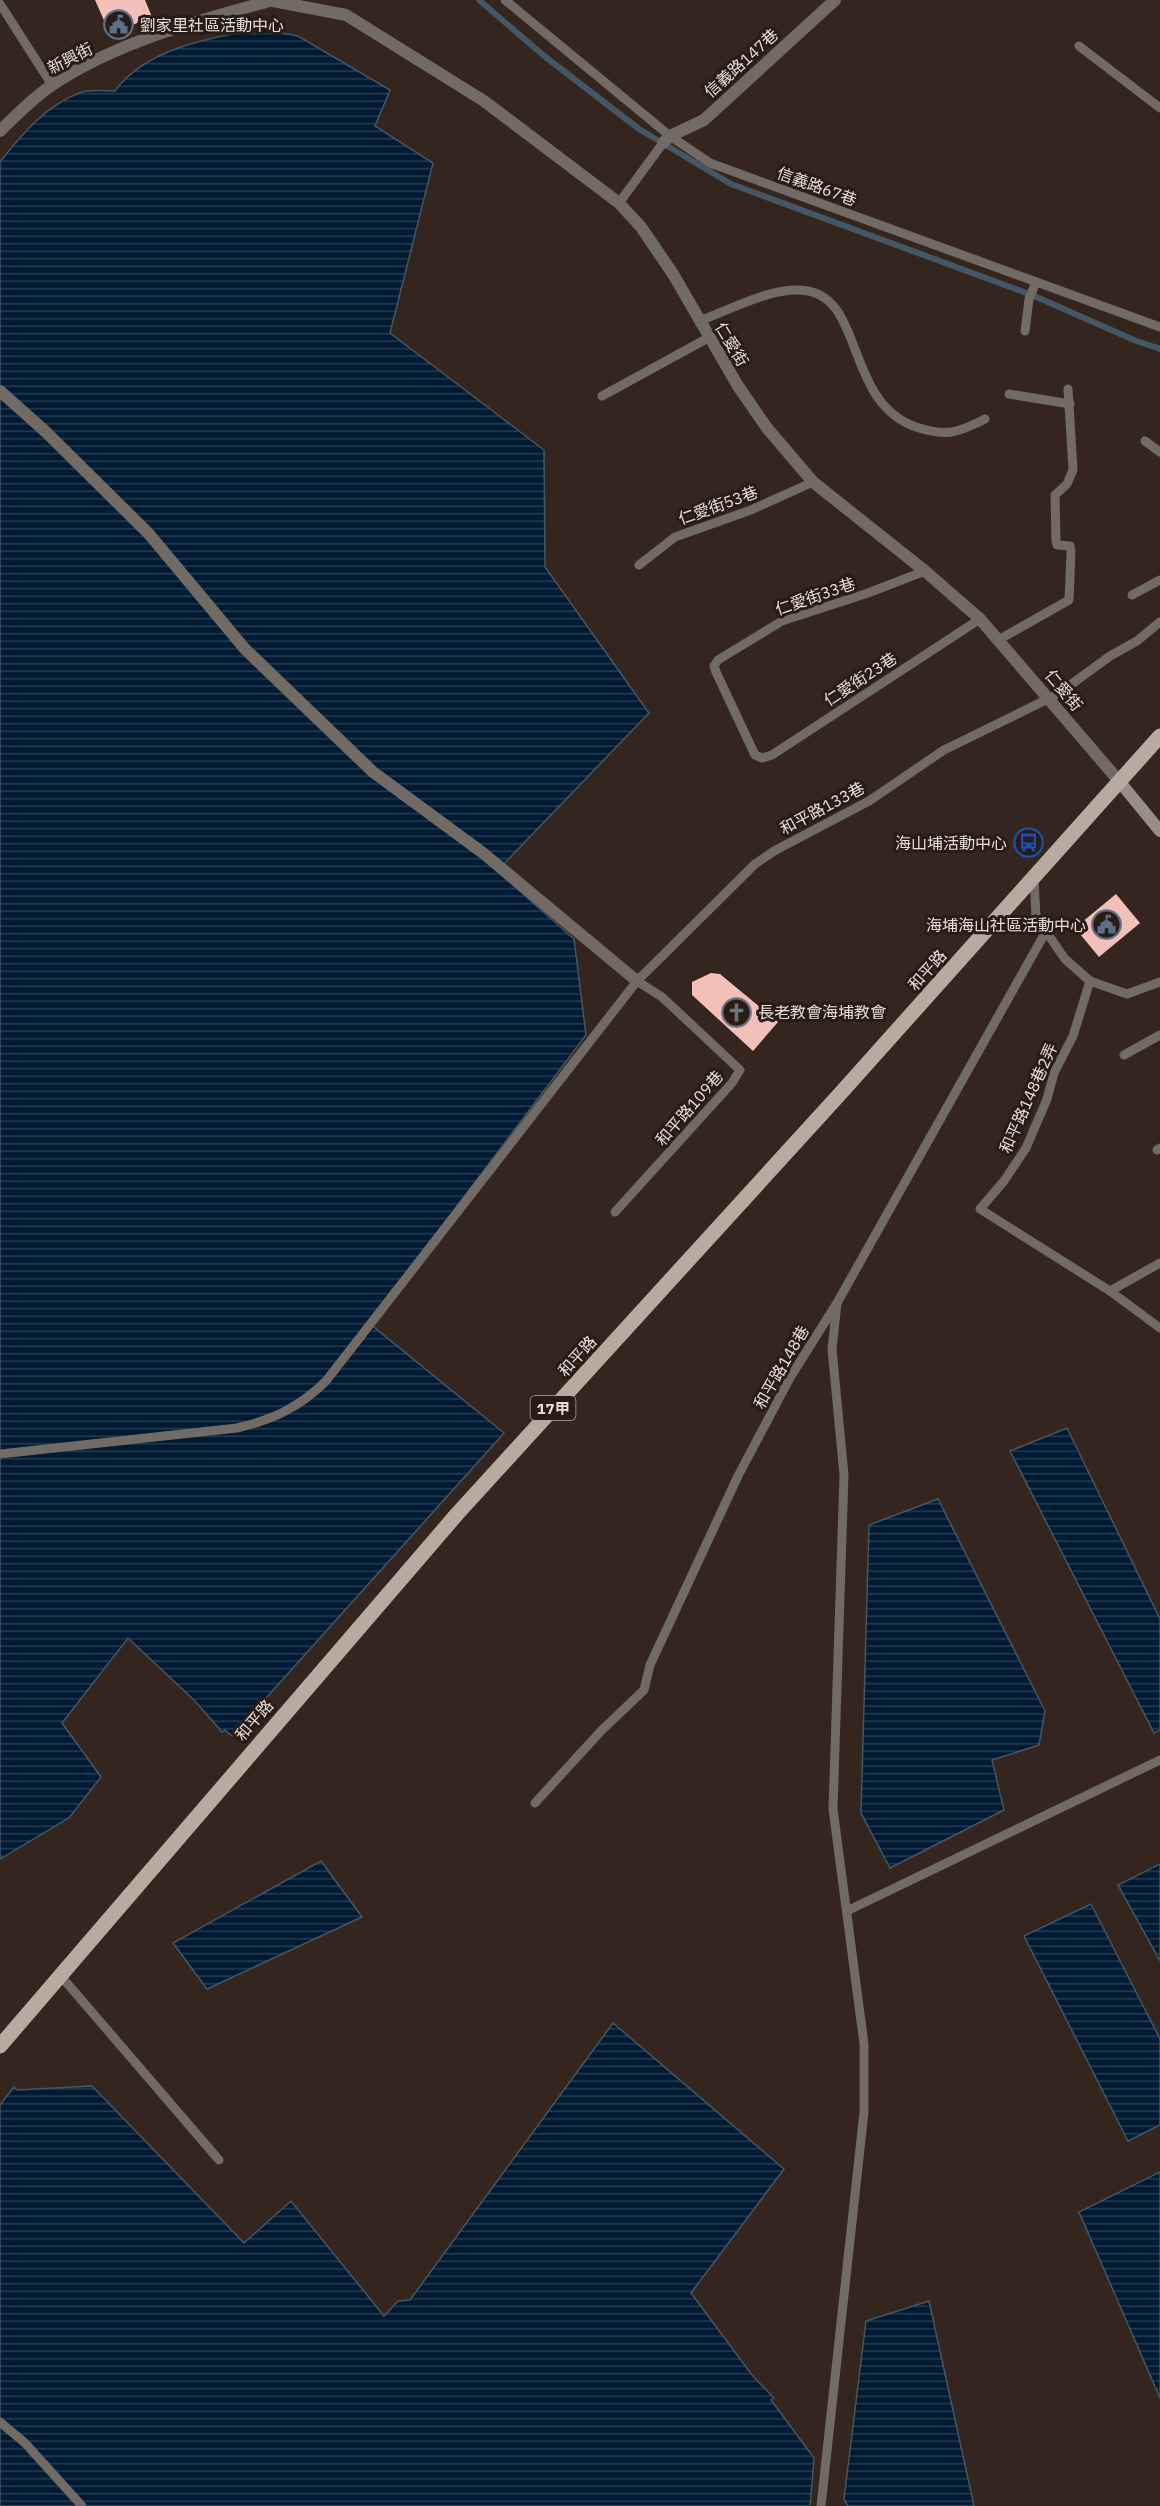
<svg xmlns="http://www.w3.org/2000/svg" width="1160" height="2506" font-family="'IBM Plex Sans','Noto Sans TC',sans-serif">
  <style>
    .water { fill: url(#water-rules); stroke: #455664; stroke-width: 1.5 }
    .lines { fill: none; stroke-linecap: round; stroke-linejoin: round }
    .stream { stroke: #455664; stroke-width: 6 }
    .building { fill: #f3c0b9 }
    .lane { stroke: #716a65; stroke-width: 9 }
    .street { stroke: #716a65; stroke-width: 12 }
    .secondary { stroke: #998e87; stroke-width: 12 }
    .primary { stroke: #b9aaa1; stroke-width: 15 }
    .labels { text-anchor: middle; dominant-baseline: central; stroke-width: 6; stroke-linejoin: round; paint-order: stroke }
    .shield { fill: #291c15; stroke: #aea49e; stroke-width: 1.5 }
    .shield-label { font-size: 15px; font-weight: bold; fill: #e7ded8 }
    .poi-label { font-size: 16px; fill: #e7ded8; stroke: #291c15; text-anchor: start }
    .street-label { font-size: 16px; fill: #e7ded8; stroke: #291c15 }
  </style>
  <defs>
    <pattern id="water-rules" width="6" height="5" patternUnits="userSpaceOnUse" patternTransform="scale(1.5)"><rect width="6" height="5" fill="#001b33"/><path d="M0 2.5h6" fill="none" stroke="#253c50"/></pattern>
  </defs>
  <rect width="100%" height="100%" fill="#34261e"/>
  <g class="water">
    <path d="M260,29L298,36L390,90L375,126L433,163L390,333L544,450L545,567L649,713L497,871L574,939L586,1035L369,1323L504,1433L232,1736L225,1730L222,1732L195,1701L128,1638L62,1723L101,1777L69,1818L0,1859V162C22,134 47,104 82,92C91,89 105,91 115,91C145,49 211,37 260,29Z"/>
    <polygon points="1067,1428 1160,1619 1160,1730 1154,1733 1010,1451"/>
    <polygon points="938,1499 1045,1711 1039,1745 992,1760 1004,1810 890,1868 861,1813 869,1525"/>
    <polygon points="321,1861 362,1917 207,1989 173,1943"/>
    <polygon points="1160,1864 1160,1961 1118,1885"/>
    <polygon points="1091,1904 1160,2039 1160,2125 1128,2141 1024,1936"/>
    <polygon points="613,2023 784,2169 691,2293 752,2375 774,2398 771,2400 814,2458 810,2506 0,2506 0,2105 14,2087 17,2090 92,2086 244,2243 291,2201 384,2316 398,2301 410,2300"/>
    <polygon points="1160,2172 1160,2398 1079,2212"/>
    <polygon points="929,2301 974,2506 848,2506 844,2499 866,2321"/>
  </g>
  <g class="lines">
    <polyline class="stream" points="479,0 543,55 639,129 731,184 1032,295 1134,340 1160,349"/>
  </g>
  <g class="building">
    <polygon points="95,0 145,0 152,17 110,34"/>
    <polygon points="1116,894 1140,923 1099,957 1075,928"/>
    <polygon points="711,973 720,974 778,1022 753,1051 692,995 692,982"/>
  </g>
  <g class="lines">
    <g class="lane">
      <polyline points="505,0 670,136 710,163 1160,327"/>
      <polyline points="0,4 52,85"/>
      <polyline points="1079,46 1160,108"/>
      <polyline points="619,203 663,143"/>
      <path d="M699,321C731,310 773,285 808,291C864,301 846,403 916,427C947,437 957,433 985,419"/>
      <polyline points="1025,331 1029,299 1036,282"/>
      <polyline points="1009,394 1070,404"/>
      <polyline points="602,396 708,338"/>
      <polyline points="1145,441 1160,452"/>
      <polyline points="639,565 675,537 751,510 813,482"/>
      <polyline points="925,571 868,593 782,621 718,660 714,666 716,672 755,755 762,758 772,755 980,619"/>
      <polyline points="1132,595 1160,580"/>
      <polyline points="1000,639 1069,600 1071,552 1070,546 1057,545 1056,541 1055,495 1067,484 1073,470 1068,389"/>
      <polyline points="1034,878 1036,917 1065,959 1090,981 1127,994 1160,982"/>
      <polyline points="1090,981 1073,1036 1054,1073 1047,1099 1026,1148 1004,1181 980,1209 1110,1291 1160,1328"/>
      <polyline points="1124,1055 1160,1035"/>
      <polyline points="1157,1150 1160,1148"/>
      <polyline points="615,1212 732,1083 740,1070 662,997 637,981"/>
      <polyline points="1110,1291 1160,1263"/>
      <path d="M0,1454L237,1428C272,1420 300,1407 326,1381L637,981L755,864L774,851L869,801L944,750L1058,694L1110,656L1137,641L1160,622"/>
      <polyline points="535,1803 601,1731 644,1690 650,1665 738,1476 791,1376 837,1303 1045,933"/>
      <polyline points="849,1910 1160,1760"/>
      <polyline points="60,1975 219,2160"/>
      <polyline points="0,2422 25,2443 82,2506"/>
      <polyline points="821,2506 864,2112 864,2044 833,1809 844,1475 832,1349 837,1303"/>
    </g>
    <g class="street">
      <polyline points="268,0 346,15 484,101 619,203 641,227 673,274 738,386 767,428 813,482 925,571 980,619 1119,781"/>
      <path d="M0,131C16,115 33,98 52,85C117,42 196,21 270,1"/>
      <polyline points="663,143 670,136 704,120 835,0"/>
      <polyline points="0,391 46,432 149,534 245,649 373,772 483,853 637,981"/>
    </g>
    <polyline class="secondary" points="1119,781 1160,831"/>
    <polyline class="primary" points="0,2046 457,1514 839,1095 1160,736"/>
  </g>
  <defs>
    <symbol id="civic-ring" viewBox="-11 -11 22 22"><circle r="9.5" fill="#291c15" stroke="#5c6f8a" stroke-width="1.5"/><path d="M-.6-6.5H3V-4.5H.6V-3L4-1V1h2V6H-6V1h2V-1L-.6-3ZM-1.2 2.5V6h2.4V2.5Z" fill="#5c6f8a"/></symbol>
    <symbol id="bus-ring" viewBox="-11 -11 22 22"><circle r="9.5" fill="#291c15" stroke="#1a4fb4" stroke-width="1.5"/><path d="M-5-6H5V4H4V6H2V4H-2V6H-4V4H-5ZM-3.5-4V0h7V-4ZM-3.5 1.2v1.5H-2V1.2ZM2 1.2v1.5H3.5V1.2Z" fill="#1a4fb4"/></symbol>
    <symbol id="church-ring" viewBox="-11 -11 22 22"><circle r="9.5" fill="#291c15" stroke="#6b7280" stroke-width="1.5"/><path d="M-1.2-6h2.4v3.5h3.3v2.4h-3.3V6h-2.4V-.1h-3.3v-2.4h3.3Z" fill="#6b7280"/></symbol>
  </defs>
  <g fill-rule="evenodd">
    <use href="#civic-ring" x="102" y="8" width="33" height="33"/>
    <use href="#bus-ring" x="1012" y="826" width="33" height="33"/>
    <use href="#civic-ring" x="1090" y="908" width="33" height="33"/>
    <use href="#church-ring" x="720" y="996" width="33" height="33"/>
  </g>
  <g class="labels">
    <rect class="shield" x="530.5" y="1396" width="45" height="24" rx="4.5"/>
    <g class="shield-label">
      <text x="553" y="1408">17甲</text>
    </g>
    <g class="poi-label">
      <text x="140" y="25">劉家里社區活動中心</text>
      <text x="1007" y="843" text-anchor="end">海山埔活動中心</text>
      <text x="1086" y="925" text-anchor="end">海埔海山社區活動中心</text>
      <text x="758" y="1012">長老教會海埔教會</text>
    </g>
    <g class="street-label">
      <text transform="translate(70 58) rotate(-27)">新興街</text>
      <text transform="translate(741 63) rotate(-42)">信義路147巷</text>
      <text transform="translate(817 186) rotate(20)">信義路67巷</text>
      <text transform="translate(732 344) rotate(59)">仁愛街</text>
      <text transform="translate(718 505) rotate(-20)">仁愛街53巷</text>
      <text transform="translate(815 596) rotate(-19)">仁愛街33巷</text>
      <text transform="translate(860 679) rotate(-33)">仁愛街23巷</text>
      <text transform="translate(1064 690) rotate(50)">仁愛街</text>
      <text transform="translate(822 808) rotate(-28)">和平路133巷</text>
      <text transform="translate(927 970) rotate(-48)">和平路</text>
      <text transform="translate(1028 1098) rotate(-66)">和平路148巷2弄</text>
      <text transform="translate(689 1108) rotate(-49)">和平路109巷</text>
      <text transform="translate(577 1356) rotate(-48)">和平路</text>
      <text transform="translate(781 1367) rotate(-60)">和平路148巷</text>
      <text transform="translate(254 1720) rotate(-49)">和平路</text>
    </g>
  </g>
</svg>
